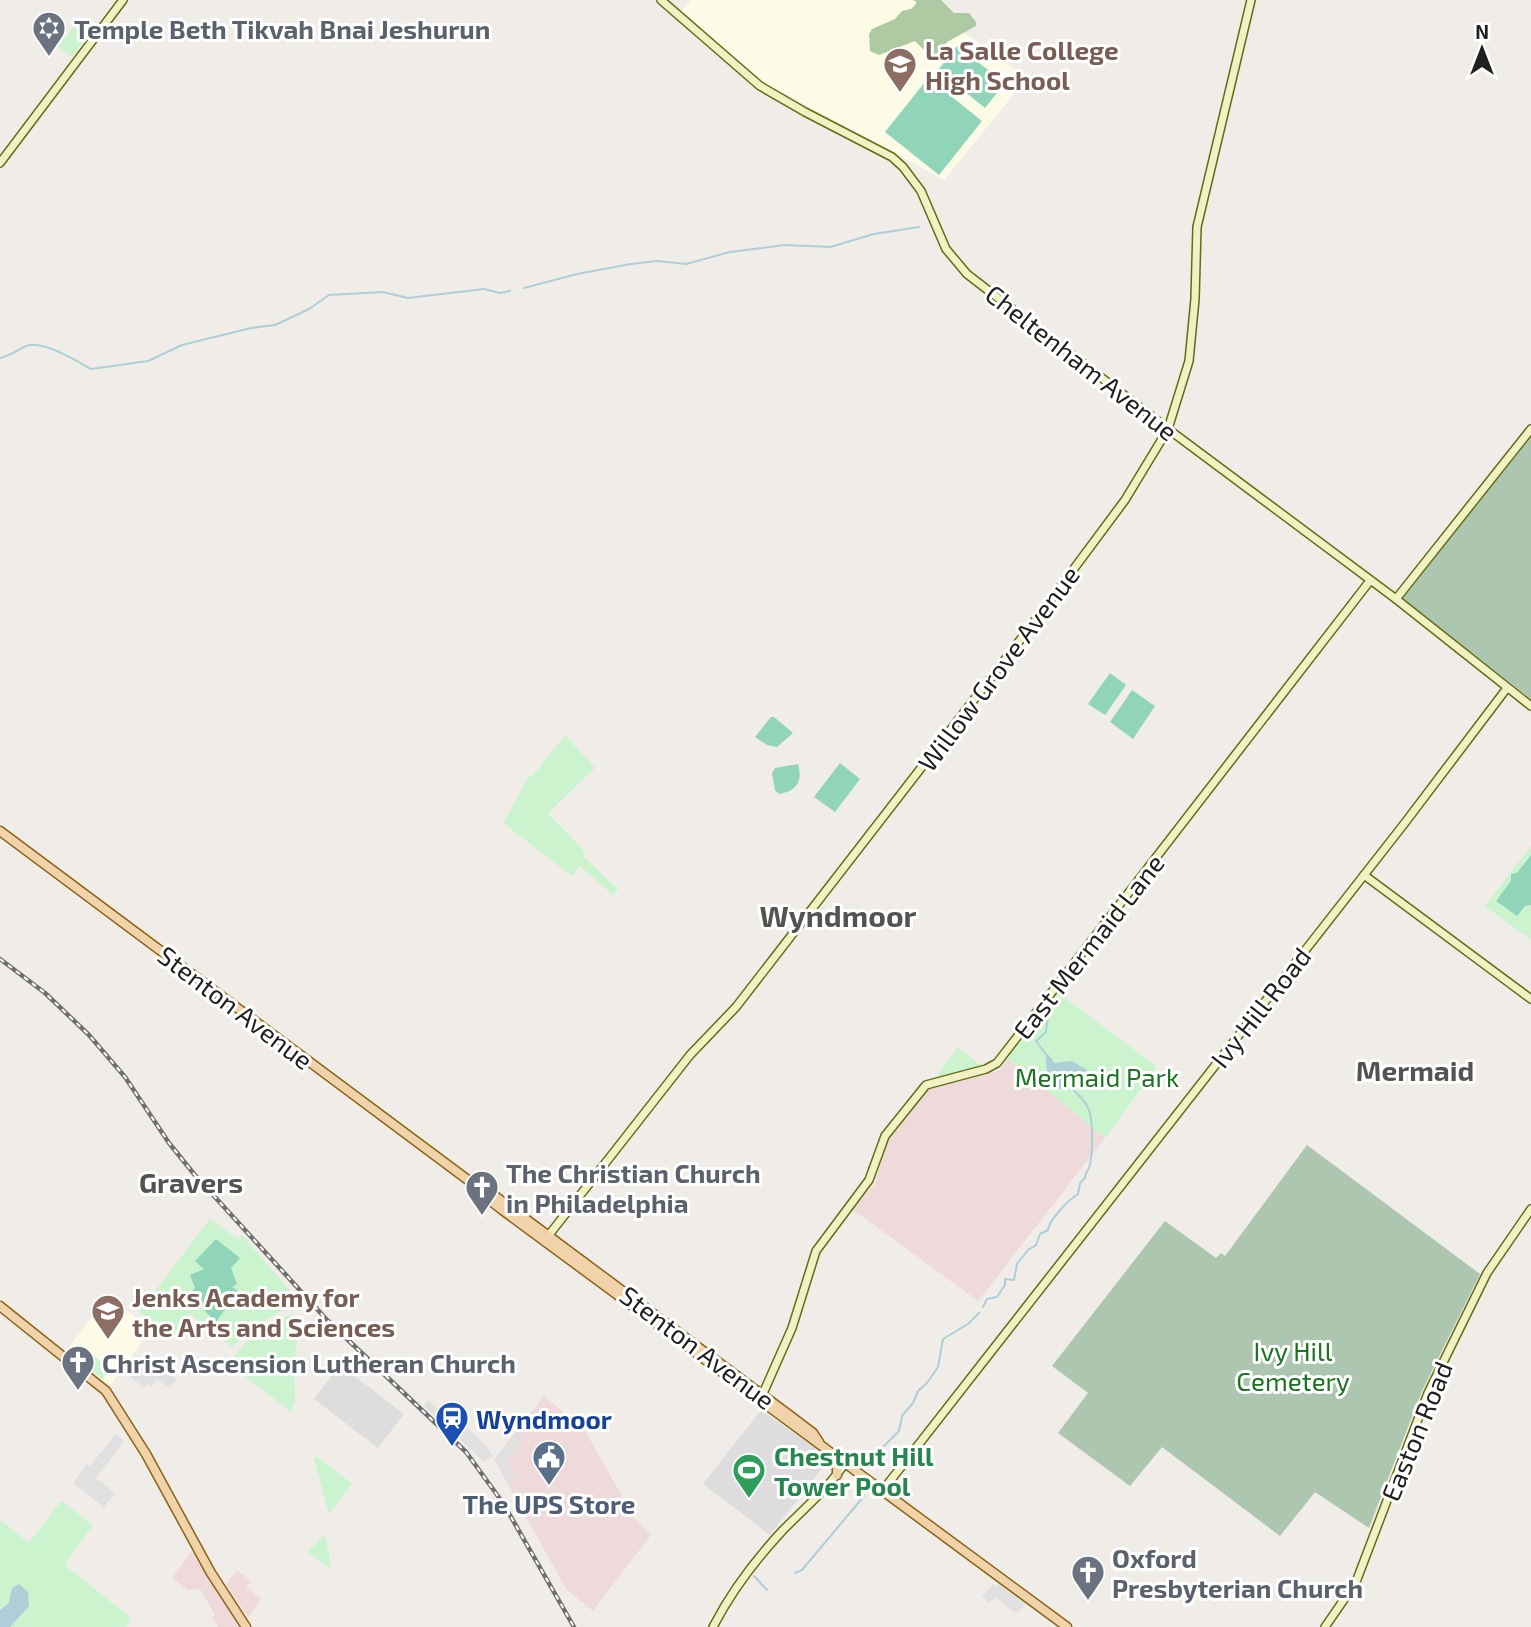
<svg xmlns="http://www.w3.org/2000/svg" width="1531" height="1627" font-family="'Exo 2',sans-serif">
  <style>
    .residential { fill: #dedddd }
    .commercial { fill: #eedada }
    .education { fill: #fcfbe5 }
    .forest { fill: #aecaa2 }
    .cemetery { fill: #acc6b0 }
    .park { fill: #cbf3ce }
    .pitch { fill: #90d5ba }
    .parking { fill: #e0e0e0 }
    .water { fill: #aeced8 }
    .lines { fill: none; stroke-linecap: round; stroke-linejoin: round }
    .stream { stroke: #aeced8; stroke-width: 2 }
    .secondary-casing { stroke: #636c13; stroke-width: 10 }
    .primary-casing { stroke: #8a6212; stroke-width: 11 }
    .secondary { stroke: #f0f2c3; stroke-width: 7 }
    .primary { stroke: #f1d3ab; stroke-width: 8 }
    .rail-casing { stroke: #6e6e6e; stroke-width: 4.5 }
    .rail { stroke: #fff; stroke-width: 2; stroke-dasharray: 5; stroke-linecap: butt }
    .labels { text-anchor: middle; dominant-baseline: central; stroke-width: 6; stroke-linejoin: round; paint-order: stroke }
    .worship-label { font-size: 26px; font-weight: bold; fill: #5b616d; stroke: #fff; text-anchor: start }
    .education-label { font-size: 26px; font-weight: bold; fill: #785e54; stroke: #fff; text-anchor: start }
    .street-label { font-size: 26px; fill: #202020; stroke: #fff }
    .park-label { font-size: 26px; fill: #1a7320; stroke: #fff }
    .transit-label { font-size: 26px; font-weight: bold; fill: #164399; stroke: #fff; text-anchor: start }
    .leisure-label { font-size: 26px; font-weight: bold; fill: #27864d; stroke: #fff; text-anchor: start }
    .service-label { font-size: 26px; font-weight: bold; fill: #4e5e75; stroke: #fff }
    .neighbourhood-label { font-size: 28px; font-weight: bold; fill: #535353; stroke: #fff }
    .quarter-label { font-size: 30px; font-weight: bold; fill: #535353; stroke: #fff }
  </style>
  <rect width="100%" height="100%" fill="#f0ede8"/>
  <g class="residential">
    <polygon points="340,1365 404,1414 378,1448 314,1399"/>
    <polygon points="761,1410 830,1458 770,1535 703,1484"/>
  </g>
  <g class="commercial">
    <polygon points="1007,1058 1105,1138 978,1301 852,1209 875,1184 887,1140 928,1090 1000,1070"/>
    <polygon points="544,1396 585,1431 635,1519 651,1535 593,1611 566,1589 494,1459"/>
    <polygon points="192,1550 198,1556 238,1627 218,1627 212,1618 215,1615 200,1589 188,1590 172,1578"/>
    <polygon points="237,1570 251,1581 246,1587 261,1599 248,1617 226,1584"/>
  </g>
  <g class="education">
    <polygon points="691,0 919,0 1027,78 944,180 764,82 681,11"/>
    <polygon points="108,1296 151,1329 111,1385 66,1351"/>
  </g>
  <polygon class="forest" points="912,0 941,0 954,13 969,13 976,22 976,26 947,42 937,57 930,63 926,60 926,52 915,41 879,55 870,51 869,34 872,29 895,19 902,11 911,9 916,4 916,1"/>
  <g class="cemetery">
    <polygon points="1531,435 1531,699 1403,600 1402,596"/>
    <polygon points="1307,1145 1480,1274 1422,1391 1369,1528 1315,1492 1280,1536 1162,1447 1130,1486 1058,1433 1088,1393 1052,1366 1165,1221 1216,1258 1221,1253 1225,1256"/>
  </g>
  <g class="park">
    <polygon points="74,26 86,38 72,57 58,47"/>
    <polygon points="565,735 595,768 548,813 583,850 584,857 618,889 613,895 580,866 572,876 503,823 529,776 532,777"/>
    <polygon points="1531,846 1531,940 1485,906"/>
    <polygon points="1057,992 1157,1067 1105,1138 1007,1058"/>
    <polygon points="958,1047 981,1066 939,1076 938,1074"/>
    <polygon points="210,1219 238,1239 242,1235 299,1301 255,1326 232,1347 190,1314 172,1337 139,1312"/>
    <polygon points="292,1315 298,1319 299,1324 294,1367 295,1402 291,1412 228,1363 251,1337 286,1316"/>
    <polygon points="78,1344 110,1368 102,1379 71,1354"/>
    <polygon points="316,1456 352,1484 329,1514 314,1459"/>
    <polygon points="61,1501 93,1525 67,1561 66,1566 131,1618 126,1627 0,1627 0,1520 29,1543"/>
    <polygon points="324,1535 325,1536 332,1570 308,1552"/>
  </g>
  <g class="pitch">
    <polygon points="957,46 1005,83 985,108 938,70"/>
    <polygon points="932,81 982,121 939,175 885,132 925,82"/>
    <polygon points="1110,673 1126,685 1105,715 1088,704"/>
    <polygon points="1132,690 1155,706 1133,739 1110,722"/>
    <polygon points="771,717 774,717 793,733 777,747 767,745 755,737"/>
    <polygon points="840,763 860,779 835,812 814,797"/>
    <path d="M798,764C803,781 797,791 779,794L775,790L772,773L775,768Z"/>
    <polygon points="1531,855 1531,905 1525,906 1517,916 1496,901 1511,881 1511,874 1517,873"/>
    <polygon points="216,1239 240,1258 231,1268 237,1284 232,1287 238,1291 216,1322 189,1295 195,1288 190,1275 204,1269 195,1261"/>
  </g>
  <g class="parking">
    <polygon points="146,1356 177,1379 169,1388 157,1379 151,1387 147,1384 145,1388 130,1377"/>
    <polygon points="428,1400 443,1415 445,1413 469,1430 486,1445 493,1456 484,1462 424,1406"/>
    <polygon points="519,1429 523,1432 521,1442 507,1461 517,1480 509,1485 495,1459"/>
    <polygon points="116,1434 124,1441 96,1478 115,1493 104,1507 73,1483 87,1464 90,1466"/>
    <polygon points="993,1584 996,1586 998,1584 1025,1604 1018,1612 1014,1612 995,1597 989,1603 982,1597"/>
  </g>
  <g class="water">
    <path d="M1049,1055L1054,1063L1072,1061L1087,1070V1079C1080,1089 1061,1094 1052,1084C1047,1079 1046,1064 1046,1057Z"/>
    <polygon points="19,1584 28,1592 29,1606 10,1627 0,1627 0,1610 9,1603 12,1588"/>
  </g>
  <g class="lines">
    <g class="stream">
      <polyline points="524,288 577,274 631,264 657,261 686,264 730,252 785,245 830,247 874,234 919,227"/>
      <path d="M0,358C13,355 20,347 30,345C46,342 77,361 91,369L148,361L182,345L251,328L275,325L309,309L329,295L383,292L408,298L484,289L500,293L510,291"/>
      <polyline points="1048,1057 1036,1041 1046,1032 1048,1016 1054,1000"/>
      <path d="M983,1307L987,1299L997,1297L1005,1285V1279L1014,1280L1017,1264L1028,1250L1036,1245L1040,1234L1048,1230C1049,1219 1070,1199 1078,1194L1080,1183L1085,1178C1085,1174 1087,1171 1089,1168C1093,1156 1094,1117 1087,1106C1084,1100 1077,1094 1073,1089"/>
      <polyline points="870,1460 899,1431 902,1416 913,1403 918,1391 927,1383 938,1367 943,1339 968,1324 979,1313"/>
      <polyline points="795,1573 802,1570 864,1496"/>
      <polyline points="754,1576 767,1590"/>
    </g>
    <defs>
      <g id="secondary">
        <polyline points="661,0 760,86 805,112 892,157 903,167 921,191 946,249 967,274 1168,429 1396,599 1531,706"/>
        <polyline points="0,163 123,0"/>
        <polyline points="1396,599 1531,429"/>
        <polyline points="1364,875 1531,999"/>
        <polyline points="545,1240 690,1055 736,1007 1041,613 1125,500 1168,429 1189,361 1195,299 1197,227 1251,0"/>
        <polyline points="761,1398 792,1328 816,1251 869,1180 885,1136 926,1085 986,1069 997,1063 1369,582"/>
        <polyline points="883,1490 1404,824 1507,688"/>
        <path d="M713,1627C731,1592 756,1559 783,1530C805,1508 828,1488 846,1462"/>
        <polyline points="1325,1627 1356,1582 1428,1393 1487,1273 1531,1209"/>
      </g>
      <g id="primary">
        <polyline points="0,831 472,1183 478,1191 501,1209 1067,1627"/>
        <polyline points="472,1183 481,1186 499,1199 788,1414 813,1433 819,1442"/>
        <polyline points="0,1306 106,1391 146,1454 211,1573 246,1627"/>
        <polyline points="833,1454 837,1464 837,1475"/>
      </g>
    </defs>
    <use href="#secondary" class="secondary-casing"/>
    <use href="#primary" class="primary-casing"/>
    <use href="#secondary" class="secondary"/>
    <use href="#primary" class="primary"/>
    <defs>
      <polyline id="rail" points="0,959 45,993 89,1035 125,1077 169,1143 194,1174 327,1320 466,1452 503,1503 574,1627"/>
    </defs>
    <use href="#rail" class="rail-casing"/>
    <use href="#rail" class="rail"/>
  </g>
  <defs>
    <symbol id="synagogue-pin" viewBox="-11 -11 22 30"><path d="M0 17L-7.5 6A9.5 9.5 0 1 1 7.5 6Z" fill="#6b7280" stroke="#fff"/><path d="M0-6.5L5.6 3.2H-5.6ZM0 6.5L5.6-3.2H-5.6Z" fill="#fff"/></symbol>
    <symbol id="school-pin" viewBox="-11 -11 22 30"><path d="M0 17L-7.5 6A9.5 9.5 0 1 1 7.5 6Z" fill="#8d6e63" stroke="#fff"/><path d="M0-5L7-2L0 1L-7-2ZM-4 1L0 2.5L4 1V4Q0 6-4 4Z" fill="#fff"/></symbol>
    <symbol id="church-pin" viewBox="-11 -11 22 30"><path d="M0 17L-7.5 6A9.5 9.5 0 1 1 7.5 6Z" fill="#6b7280" stroke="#fff"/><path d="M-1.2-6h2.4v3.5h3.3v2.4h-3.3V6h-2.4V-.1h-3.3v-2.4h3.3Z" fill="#fff"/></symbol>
    <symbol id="station-pin" viewBox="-11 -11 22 30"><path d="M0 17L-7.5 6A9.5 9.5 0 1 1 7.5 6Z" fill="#1a4fb4" stroke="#fff"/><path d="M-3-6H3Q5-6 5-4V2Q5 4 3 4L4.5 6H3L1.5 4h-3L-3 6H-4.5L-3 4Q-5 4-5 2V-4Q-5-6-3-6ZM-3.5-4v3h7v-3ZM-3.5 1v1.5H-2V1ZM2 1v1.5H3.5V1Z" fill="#fff"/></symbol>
    <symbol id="civic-pin" viewBox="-11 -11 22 30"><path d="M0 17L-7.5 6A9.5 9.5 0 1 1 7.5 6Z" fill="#5c6f8a" stroke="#fff"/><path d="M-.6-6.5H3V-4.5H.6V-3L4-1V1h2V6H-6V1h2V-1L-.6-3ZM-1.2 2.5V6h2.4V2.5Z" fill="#fff"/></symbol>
    <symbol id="stadium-pin" viewBox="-11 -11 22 30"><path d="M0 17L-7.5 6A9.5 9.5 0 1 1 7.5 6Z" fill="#2e9e5b" stroke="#fff"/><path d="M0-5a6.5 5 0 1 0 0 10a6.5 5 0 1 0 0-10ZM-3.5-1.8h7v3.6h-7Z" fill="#fff"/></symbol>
  </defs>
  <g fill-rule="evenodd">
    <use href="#synagogue-pin" x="30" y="9" width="38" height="52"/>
    <use href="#school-pin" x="881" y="45" width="38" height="52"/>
    <use href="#church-pin" x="463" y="1168" width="38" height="52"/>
    <use href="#school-pin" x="89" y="1292" width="38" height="52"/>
    <use href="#church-pin" x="59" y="1343" width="38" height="52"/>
    <use href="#station-pin" x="433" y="1399" width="38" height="52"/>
    <use href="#civic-pin" x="530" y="1438" width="38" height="52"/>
    <use href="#stadium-pin" x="730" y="1451" width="38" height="52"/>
    <use href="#church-pin" x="1069" y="1553" width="38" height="52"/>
  </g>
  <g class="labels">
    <g class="worship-label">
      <text x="74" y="28">Temple Beth Tikvah Bnai Jeshurun</text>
      <text x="506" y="1172">The Christian Church<tspan x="506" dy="30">in Philadelphia</tspan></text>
      <text x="102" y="1362">Christ Ascension Lutheran Church</text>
      <text x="1112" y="1557">Oxford<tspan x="1112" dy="30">Presbyterian Church</tspan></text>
    </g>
    <g class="education-label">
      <text x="925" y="49">La Salle College<tspan x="925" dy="30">High School</tspan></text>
      <text x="132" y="1296">Jenks Academy for<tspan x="132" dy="30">the Arts and Sciences</tspan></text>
    </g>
    <g class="street-label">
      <text transform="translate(1082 362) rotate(38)">Cheltenham Avenue</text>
      <text transform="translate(998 668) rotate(-53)">Willow Grove Avenue</text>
      <text transform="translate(1088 946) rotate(-52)">East Mermaid Lane</text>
      <text transform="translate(236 1007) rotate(37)">Stenton Avenue</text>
      <text transform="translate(1260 1007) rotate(-52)">Ivy Hill Road</text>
      <text transform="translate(698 1347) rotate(37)">Stenton Avenue</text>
      <text transform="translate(1416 1431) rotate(-68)">Easton Road</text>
    </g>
    <g class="park-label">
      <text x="1097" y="1076">Mermaid Park</text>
      <text x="1293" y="1350">Ivy Hill<tspan x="1293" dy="30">Cemetery</tspan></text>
    </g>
    <g class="transit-label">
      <text x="476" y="1418">Wyndmoor</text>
    </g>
    <g class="leisure-label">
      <text x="774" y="1455">Chestnut Hill<tspan x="774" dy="30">Tower Pool</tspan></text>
    </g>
    <g class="service-label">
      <text x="549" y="1503">The UPS Store</text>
    </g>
    <g class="neighbourhood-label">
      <text x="1415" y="1070">Mermaid</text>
      <text x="191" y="1182">Gravers</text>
    </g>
    <g class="quarter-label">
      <text x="838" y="915">Wyndmoor</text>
    </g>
  </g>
  <g transform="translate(1482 49)" stroke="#ffffff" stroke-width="5" paint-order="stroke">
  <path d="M0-5L12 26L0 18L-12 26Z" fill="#202020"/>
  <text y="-10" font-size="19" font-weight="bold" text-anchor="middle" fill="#202020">N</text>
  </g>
</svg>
